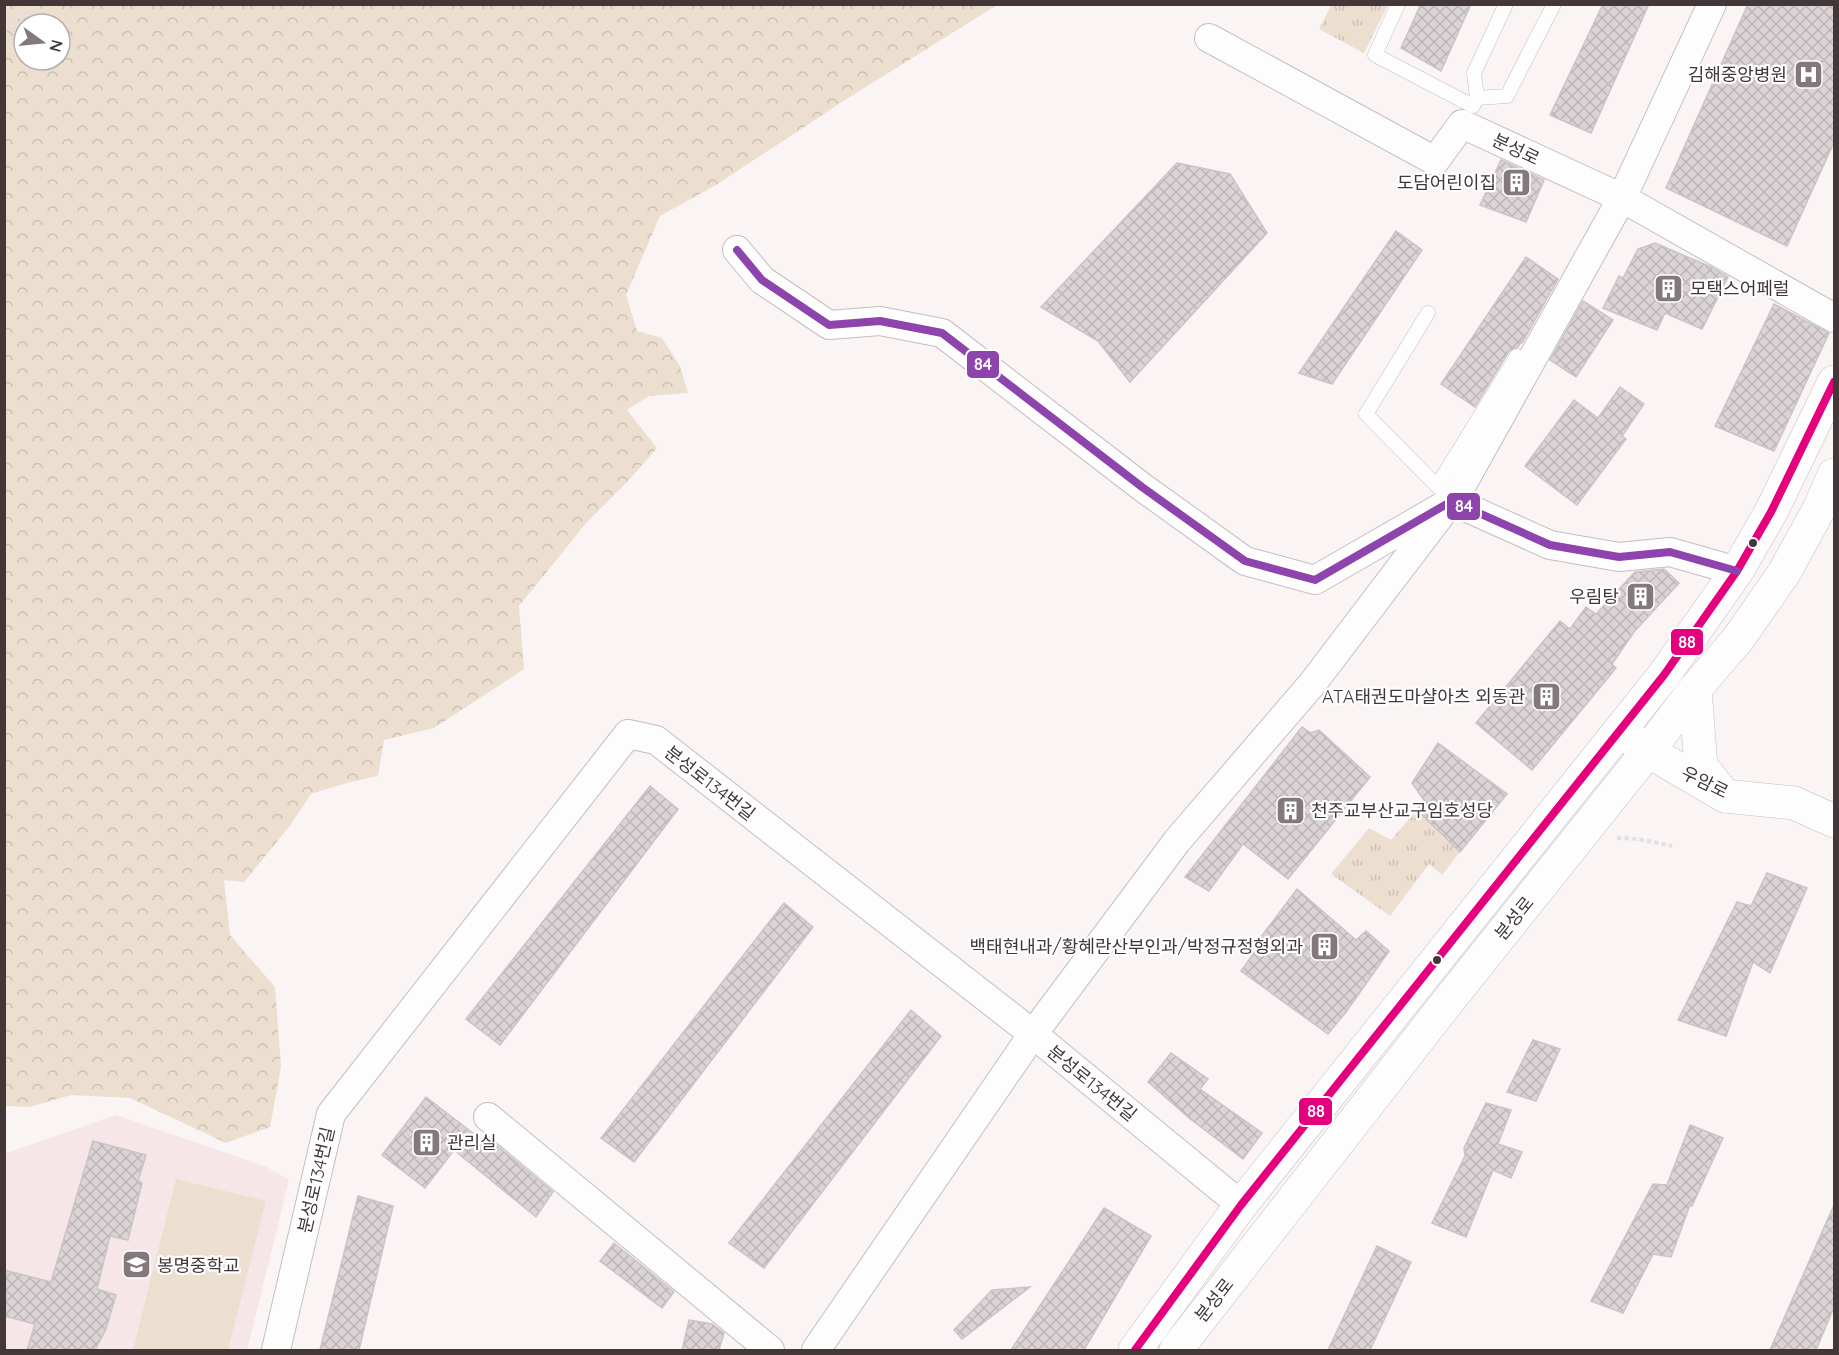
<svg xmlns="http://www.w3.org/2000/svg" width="1839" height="1355" font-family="Quicksand,'Noto Sans KR',sans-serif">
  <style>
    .built { fill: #f6e6e7 }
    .grass { fill: url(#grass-tufts) }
    .forest { fill: url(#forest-crowns); fill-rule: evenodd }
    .pitch { fill: #ecdfcf }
    .building { fill: url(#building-cross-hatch); stroke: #cbc4c7; stroke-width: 1.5 }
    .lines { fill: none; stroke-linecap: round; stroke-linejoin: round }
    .service-casing { stroke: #c6bebe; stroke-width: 15 }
    .minor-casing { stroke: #c6bebe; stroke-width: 30 }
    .tertiary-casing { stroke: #c6bebe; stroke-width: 34 }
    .secondary-casing { stroke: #c6bebe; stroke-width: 34 }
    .path { stroke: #e2e0e0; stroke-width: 4; stroke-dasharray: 4.5 3; stroke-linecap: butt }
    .service { stroke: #fefdfd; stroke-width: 14 }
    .minor { stroke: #fefdfd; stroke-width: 28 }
    .tertiary { stroke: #fefdfd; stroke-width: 33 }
    .secondary { stroke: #fefdfd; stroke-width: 33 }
    .bus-1-casing { stroke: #fff; stroke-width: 12 }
    .bus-2-casing { stroke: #fff; stroke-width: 12 }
    .bus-1 { stroke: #e5007d; stroke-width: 8 }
    .bus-2 { stroke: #8e44ad; stroke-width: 8 }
    .bus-dot { fill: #443738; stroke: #fff; stroke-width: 2 }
    .labels { text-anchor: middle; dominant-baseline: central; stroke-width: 4.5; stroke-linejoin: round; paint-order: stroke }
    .poi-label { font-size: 18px; fill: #443738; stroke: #fff; text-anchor: end }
    .street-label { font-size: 18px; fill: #443738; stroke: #fff }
    .line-badge { stroke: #fff; stroke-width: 2 }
    .badge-label { font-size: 16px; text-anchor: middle; font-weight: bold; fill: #fff }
  </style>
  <defs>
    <pattern id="grass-tufts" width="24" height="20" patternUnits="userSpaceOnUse" patternTransform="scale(1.5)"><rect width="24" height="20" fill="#ecdfcf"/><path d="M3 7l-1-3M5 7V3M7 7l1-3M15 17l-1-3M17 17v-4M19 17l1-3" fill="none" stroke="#ccc0b2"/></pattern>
    <pattern id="forest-crowns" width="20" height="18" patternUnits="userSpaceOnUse" patternTransform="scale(1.5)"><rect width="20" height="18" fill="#ecdfcf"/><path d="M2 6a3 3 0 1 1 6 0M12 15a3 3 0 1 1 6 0" fill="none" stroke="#ccc0b2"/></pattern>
    <pattern id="building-cross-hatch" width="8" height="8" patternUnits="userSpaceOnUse" patternTransform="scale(1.5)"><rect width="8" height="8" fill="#dbd3d6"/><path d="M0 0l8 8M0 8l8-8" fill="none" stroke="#bdb6b8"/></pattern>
  </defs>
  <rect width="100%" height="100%" fill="#faf4f4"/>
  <polygon class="built" points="116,1115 267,1167 289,1180 247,1350 5,1350 4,1154"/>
  <g class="grass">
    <polygon points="1332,4 1388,5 1364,53 1319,29"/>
    <polygon points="1417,810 1460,852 1442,875 1429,864 1390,916 1331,874 1369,828 1391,840"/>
  </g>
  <path class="forest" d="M5,4L997,5L845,100L716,185L660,216L626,295L637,331L662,338L680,366L688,393L649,396L627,410L657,448L630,479L587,522L519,606L524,669L434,728L384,740L378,776L350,782L311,794L289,827L244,882L224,880L230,935L275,987L281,1067L270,1127L226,1143L130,1098L71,1095L30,1107L5,1106ZM24,24H60V60H24Z"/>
  <polygon class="pitch" points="176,1179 266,1201 228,1350 133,1350"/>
  <g class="building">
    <polygon points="1421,4 1471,4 1441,71 1401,48"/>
    <polygon points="1603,4 1649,4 1591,133 1550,115"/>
    <polygon points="1748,4 1834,4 1834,142 1787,246 1666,188"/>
    <polygon points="1501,160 1544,180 1526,222 1480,205"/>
    <polygon points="1177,163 1230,174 1267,233 1130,382 1098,341 1041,307"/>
    <polygon points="1396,231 1422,250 1332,384 1299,373"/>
    <polygon points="1655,243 1711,267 1728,277 1702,329 1665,313 1657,330 1603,308 1619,276 1623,278 1638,249"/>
    <polygon points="1526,257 1558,279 1522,343 1521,342 1518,347 1509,351 1475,407 1441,384"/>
    <polygon points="1583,301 1613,320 1576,377 1550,360"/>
    <polygon points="1774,304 1829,333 1774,451 1715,426"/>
    <polygon points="1620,387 1644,404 1622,436 1626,439 1577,505 1525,466 1574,400 1598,418"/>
    <polygon points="1664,569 1679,583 1634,632 1612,664 1616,668 1532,770 1476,723 1560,621 1570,629 1586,607 1596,614 1635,572"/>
    <polygon points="1302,727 1311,733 1319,730 1370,777 1288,879 1243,844 1209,891 1185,877"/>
    <polygon points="1438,743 1507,794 1460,852 1417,810 1424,800 1412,783"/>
    <polygon points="650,786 678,809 500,1045 466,1019"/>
    <polygon points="1767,873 1807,888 1770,973 1753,962 1726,1036 1678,1020 1737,902 1751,906"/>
    <polygon points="1297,889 1356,940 1366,931 1389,951 1346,1012 1328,1034 1241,971 1261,943 1258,941"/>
    <polygon points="784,903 813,927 634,1162 601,1138"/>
    <polygon points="911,1010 941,1036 764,1268 729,1243"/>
    <polygon points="1533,1040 1560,1049 1536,1101 1507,1092"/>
    <polygon points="1171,1053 1208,1079 1200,1089 1262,1133 1243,1159 1189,1118 1148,1082"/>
    <polygon points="426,1097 486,1143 489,1139 553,1192 536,1217 454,1150 425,1188 382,1155"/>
    <polygon points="1486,1103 1511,1110 1498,1144 1522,1152 1511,1178 1493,1170 1466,1237 1432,1223 1465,1156 1464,1148"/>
    <polygon points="1690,1125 1723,1138 1692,1206 1690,1205 1671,1257 1653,1254 1623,1313 1591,1301 1653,1184 1667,1185"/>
    <polygon points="93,1141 146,1155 138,1181 142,1183 128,1240 110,1236 97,1289 116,1295 106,1329 95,1350 27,1350 35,1324 4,1316 4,1270 51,1282"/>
    <polygon points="358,1196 393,1206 359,1350 320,1350"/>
    <polygon points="1834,1205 1834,1307 1816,1350 1770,1350"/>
    <polygon points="1104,1208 1151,1236 1084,1350 1011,1350"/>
    <polygon points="614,1243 674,1292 662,1308 600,1261"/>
    <polygon points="1377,1246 1411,1262 1370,1350 1328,1350"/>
    <polygon points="1030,1287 962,1339 954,1330 992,1290"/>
    <polygon points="689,1320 712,1324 724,1333 719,1350 682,1350"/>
  </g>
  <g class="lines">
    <defs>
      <g id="service">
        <polyline points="1398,4 1375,55 1473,106"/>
        <polyline points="1477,98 1507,96 1554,4"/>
        <polyline points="1473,105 1477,98 1474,73 1506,4"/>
        <polyline points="1428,313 1366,414 1437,486"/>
        <polyline points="1442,491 1437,486 1517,356"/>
      </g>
      <g id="minor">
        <polyline points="1209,38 1435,161 1462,124 1622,198 1834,318"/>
        <polyline points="737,250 762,280 829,325 880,321 942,333 1142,487 1245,561 1315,580 1452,501 1550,545 1619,557 1670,552 1737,571"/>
        <polyline points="488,1117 770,1350"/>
        <polyline points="276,1350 331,1114 628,734 656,740 1033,1034 1241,1205"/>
        <polyline points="816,1350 1033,1034 1177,841 1312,684 1458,492 1622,198 1712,4"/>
      </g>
      <polyline id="tertiary" points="1625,734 1648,751 1725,796 1794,803 1834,821"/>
      <g id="secondary">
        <polyline points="1695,689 1701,766 1725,796"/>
        <polyline points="1135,1350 1241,1205 1664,675 1737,571 1771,512 1834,382"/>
        <polyline points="1176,1350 1438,1014 1648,751 1695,689 1738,639 1784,573 1819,509 1834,475"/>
      </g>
    </defs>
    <use href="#service" class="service-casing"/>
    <use href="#minor" class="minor-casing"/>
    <use href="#tertiary" class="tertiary-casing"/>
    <use href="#secondary" class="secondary-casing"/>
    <g class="path">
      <polyline points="4,35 36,4"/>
      <polyline points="1617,838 1638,839 1672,846"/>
    </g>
    <use href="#service" class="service"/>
    <use href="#minor" class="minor"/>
    <use href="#tertiary" class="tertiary"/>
    <use href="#secondary" class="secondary"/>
    <defs>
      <polyline id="bus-1" points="1135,1350 1241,1205 1664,675 1737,571 1771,512 1834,382"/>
      <polyline id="bus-2" points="737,250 762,280 829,325 880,321 942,333 1142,487 1245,561 1315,580 1452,501 1550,545 1619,557 1670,552 1737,571"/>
    </defs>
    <use href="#bus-1" class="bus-1-casing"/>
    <use href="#bus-2" class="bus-2-casing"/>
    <use href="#bus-1" class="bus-1"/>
    <use href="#bus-2" class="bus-2"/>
  </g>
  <defs>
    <symbol id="hospital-square" viewBox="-11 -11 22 22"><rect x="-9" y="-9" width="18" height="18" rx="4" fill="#84797a" stroke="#fff"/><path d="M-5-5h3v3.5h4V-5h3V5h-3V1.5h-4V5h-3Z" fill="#fff"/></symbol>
    <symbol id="building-square" viewBox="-11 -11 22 22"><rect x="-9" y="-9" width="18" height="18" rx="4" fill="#84797a" stroke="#fff"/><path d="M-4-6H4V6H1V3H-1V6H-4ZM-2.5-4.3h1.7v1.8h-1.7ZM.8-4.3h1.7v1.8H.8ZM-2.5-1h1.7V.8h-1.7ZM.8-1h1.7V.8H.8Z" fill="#fff"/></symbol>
    <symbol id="school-square" viewBox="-11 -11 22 22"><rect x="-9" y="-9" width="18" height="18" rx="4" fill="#84797a" stroke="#fff"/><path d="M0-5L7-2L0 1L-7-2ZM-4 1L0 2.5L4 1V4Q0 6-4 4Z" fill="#fff"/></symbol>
  </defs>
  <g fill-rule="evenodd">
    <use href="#hospital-square" x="1792" y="58" width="33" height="33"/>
    <use href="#building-square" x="1500" y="166" width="33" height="33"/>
    <use href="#building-square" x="1652" y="272" width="33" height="33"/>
    <use href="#building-square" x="1624" y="580" width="33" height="33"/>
    <use href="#building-square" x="1530" y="680" width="33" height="33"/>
    <use href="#building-square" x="1274" y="794" width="33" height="33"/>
    <use href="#building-square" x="1308" y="930" width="33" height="33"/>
    <use href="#building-square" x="410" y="1126" width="33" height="33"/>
    <use href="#school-square" x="120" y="1248" width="33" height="33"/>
  </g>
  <g class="bus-dot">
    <circle cx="1753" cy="543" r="5"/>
    <circle cx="1437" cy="960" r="5"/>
  </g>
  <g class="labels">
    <g class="poi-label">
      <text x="1787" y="74">김해중앙병원</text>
      <text x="1496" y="182">도담어린이집</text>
      <text x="1690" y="288" text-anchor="start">모택스어페럴</text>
      <text x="1619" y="596">우림탕</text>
      <text x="1525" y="696">ATA태권도마샬아츠 외동관</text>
      <text x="1311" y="810" text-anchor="start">천주교부산교구임호성당</text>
      <text x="1303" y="946">백태현내과/황혜란산부인과/박정규정형외과</text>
      <text x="447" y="1142" text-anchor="start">관리실</text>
      <text x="157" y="1265" text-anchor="start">봉명중학교</text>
    </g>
    <g class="street-label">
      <text transform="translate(1516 149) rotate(25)">분성로</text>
      <text transform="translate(1705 782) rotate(26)">우암로</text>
      <text transform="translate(710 783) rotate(38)">분성로134번길</text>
      <text transform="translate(1514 918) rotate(-51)">분성로</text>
      <text transform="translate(1092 1083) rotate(39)">분성로134번길</text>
      <text transform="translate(316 1180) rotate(-77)">분성로134번길</text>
      <text transform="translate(1214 1300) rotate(-52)">분성로</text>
    </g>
  </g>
  <g class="line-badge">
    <rect x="966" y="350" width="34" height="29" rx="6" fill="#8e44ad"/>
    <rect x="1446" y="492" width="35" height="29" rx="6" fill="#8e44ad"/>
    <rect x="1670" y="628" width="34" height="28" rx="6" fill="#e5007d"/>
    <rect x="1298" y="1097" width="35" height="29" rx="6" fill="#e5007d"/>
  </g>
  <g class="badge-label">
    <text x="983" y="370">84</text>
    <text x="1464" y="512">84</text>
    <text x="1687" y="648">88</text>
    <text x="1316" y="1117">88</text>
  </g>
  <rect width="1839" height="1355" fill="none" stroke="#443738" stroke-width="12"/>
  <g transform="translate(42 42) rotate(105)"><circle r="28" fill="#ffffff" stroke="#b4afaf" stroke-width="1.5"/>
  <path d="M0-4.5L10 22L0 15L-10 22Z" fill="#84797a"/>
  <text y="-9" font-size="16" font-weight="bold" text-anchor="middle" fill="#443738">N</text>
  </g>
</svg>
